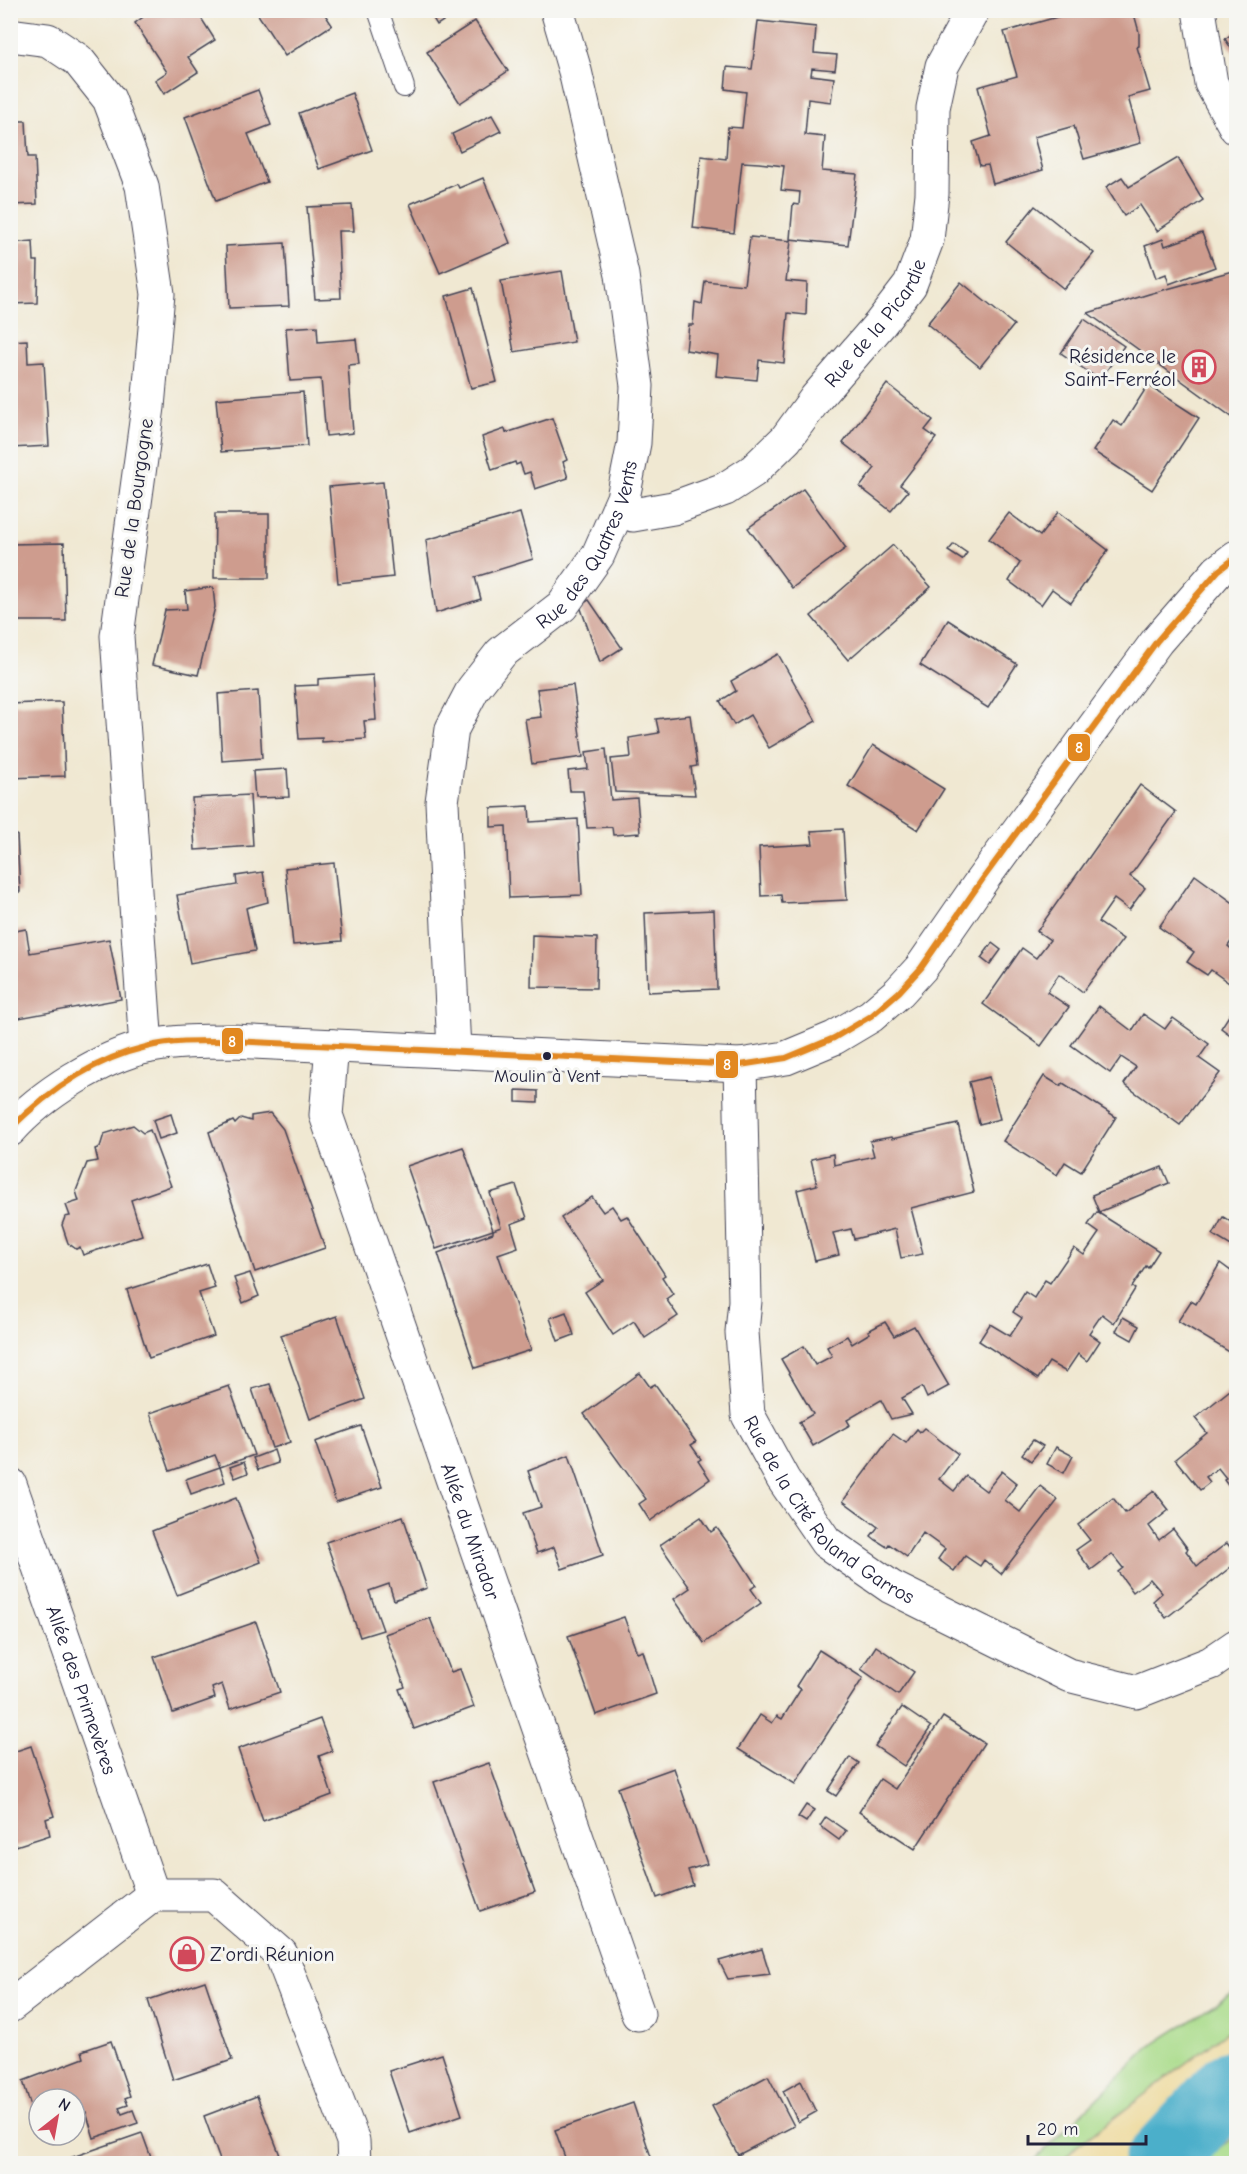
<svg xmlns="http://www.w3.org/2000/svg" width="1247" height="2174" font-family="'Comic Neue',sans-serif">
  <style>
    .green { fill: #a9db89; stroke: #667e62; stroke-width: 1.5 }
    .sand { fill: #eeda9e; stroke: #887e6c; stroke-width: 1.5 }
    .lines { fill: none; stroke-linecap: round; stroke-linejoin: round }
    .river { stroke: #4bafca; stroke-width: 70 }
    .building { fill: #ce9c8e }
    .service-casing { stroke: #414052; stroke-width: 22 }
    .minor-casing { stroke: #414052; stroke-width: 35 }
    .secondary-casing { stroke: #414052; stroke-width: 35 }
    .service { stroke: #fff; stroke-width: 20 }
    .minor { stroke: #fff; stroke-width: 33 }
    .secondary { stroke: #fff; stroke-width: 33 }
    .bus-1-casing { stroke: #f6f6f2; stroke-width: 10 }
    .bus-1 { stroke: #e28820; stroke-width: 6 }
    .bus-dot { fill: #22223b; stroke: #f6f6f2; stroke-width: 2 }
    .labels { text-anchor: middle; dominant-baseline: central; stroke-width: 6; stroke-linejoin: round; paint-order: stroke }
    .bus-label { font-size: 18px; fill: #22223b; stroke: #f6f6f2 }
    .street-label { font-size: 20px; fill: #22223b; stroke: #f6f6f2 }
    .poi-label { font-size: 20px; fill: #22223b; stroke: #f6f6f2; text-anchor: end }
    .line-badge { stroke: #f6f6f2; stroke-width: 2 }
    .badge-label { font-size: 16px; text-anchor: middle; font-weight: bold; fill: #fff }
  </style>
  <rect width="100%" height="100%" fill="#f6f6f2"/>
  <filter id="ink" filterUnits="userSpaceOnUse"><feTurbulence type="fractalNoise" baseFrequency=".0167" numOctaves="2"/><feDisplacementMap in="SourceGraphic" scale="12" xChannelSelector="R" yChannelSelector="G"/><feConvolveMatrix kernelMatrix="1 2 1 2 8 2 1 2 1" color-interpolation-filters="sRGB"/></filter>
  <filter id="wash" filterUnits="userSpaceOnUse"><feTurbulence type="fractalNoise" baseFrequency=".008" numOctaves="4" result="noise"/><feDisplacementMap in="SourceGraphic" scale="24" xChannelSelector="R" yChannelSelector="G"/><feGaussianBlur stdDeviation="1.35" result="paint"/><feColorMatrix in="noise" values="0 0 0 0 0 0 0 0 0 0 0 0 0 0 0 0 0 1.4 0 .05"/><feComposite in="paint" operator="in"/></filter>
  <g filter="url(#wash)">
    <rect width="100%" height="100%" fill="#f0e8d2"/>
    <g class="green">
      <polygon points="1236,1991 1236,2025 1076,2147 1061,2163 1031,2164 1149,2047"/>
      <polygon points="1236,2135 1236,2163 1201,2163"/>
    </g>
    <polygon class="sand" points="1236,2025 1236,2135 1201,2163 1061,2163 1076,2147"/>
    <g class="lines">
      <polyline class="river" points="1158,2164 1230,2086 1236,2084"/>
    </g>
    <g id="blocks">
      <g class="building">
        <polygon points="153,10 196,10 215,40 188,57 198,72 164,94 155,80 167,72 135,23"/>
        <polygon points="255,10 322,10 332,25 285,56"/>
        <polygon points="428,10 460,10 437,25"/>
        <polygon points="1067,10 1133,10 1139,32 1139,46 1137,47 1150,91 1128,97 1141,143 1084,159 1074,126 1034,137 1043,170 993,184 988,165 980,166 973,142 991,136 978,87 1017,76 1004,32 1068,14"/>
        <polygon points="475,21 508,71 460,103 427,52"/>
        <polygon points="758,21 816,27 814,53 837,55 835,70 812,68 811,75 834,78 831,102 808,99 805,135 825,137 822,171 857,174 848,245 790,239 793,204 799,205 800,192 781,190 784,166 759,163 742,162 734,233 693,228 701,156 726,159 728,127 742,128 746,92 725,89 727,67 752,69"/>
        <polygon points="1236,31 1236,56 1225,39"/>
        <polygon points="258,90 271,125 248,134 267,182 216,201 185,117"/>
        <polygon points="352,93 372,150 319,169 299,113"/>
        <polygon points="492,115 501,131 460,151 452,134"/>
        <polygon points="10,121 26,121 28,157 35,157 37,204 10,205"/>
        <polygon points="1178,158 1203,200 1157,231 1140,205 1124,216 1106,187 1122,177 1129,187"/>
        <polygon points="483,178 510,243 440,273 410,204 457,184 459,188"/>
        <polygon points="352,205 354,231 338,231 341,298 315,299 307,207"/>
        <polygon points="1035,206 1094,253 1064,289 1006,242"/>
        <polygon points="1202,233 1215,267 1169,284 1166,274 1156,278 1145,246 1163,239 1165,246"/>
        <polygon points="750,237 791,241 786,281 807,283 806,315 788,313 784,363 759,360 757,380 716,376 718,355 686,350 689,325 693,325 695,302 702,304 705,281 744,285"/>
        <polygon points="33,241 34,261 38,261 37,303 10,304 10,243"/>
        <polygon points="285,243 289,306 229,308 226,246"/>
        <polygon points="1236,270 1236,420 1088,313 1149,294"/>
        <polygon points="562,271 574,342 514,352 501,281"/>
        <polygon points="961,282 1014,325 980,367 927,324"/>
        <polygon points="473,288 497,382 471,388 446,296"/>
        <polygon points="1084,319 1124,346 1100,380 1061,353"/>
        <polygon points="317,326 318,342 356,339 359,364 348,365 353,433 326,436 321,379 290,381 286,328"/>
        <polygon points="27,340 28,363 44,362 49,446 10,448 10,341"/>
        <polygon points="887,384 933,420 925,430 936,438 900,485 908,491 891,511 860,487 875,468 843,443"/>
        <polygon points="1148,385 1199,418 1152,490 1093,451 1113,420 1122,426"/>
        <polygon points="303,392 307,446 221,452 216,399"/>
        <polygon points="552,418 567,460 563,462 568,478 535,489 530,472 524,474 520,463 516,465 515,462 492,470 482,437 505,429 506,433"/>
        <polygon points="383,482 393,577 338,583 329,487"/>
        <polygon points="803,489 846,548 792,588 748,528"/>
        <polygon points="1058,512 1108,550 1071,603 1052,589 1041,605 1009,581 1020,563 989,539 1009,513 1040,536"/>
        <polygon points="520,513 533,559 475,577 481,599 436,613 426,540"/>
        <polygon points="215,514 269,514 269,578 214,578"/>
        <polygon points="64,543 66,621 10,621 10,544"/>
        <polygon points="954,544 967,553 962,560 948,551"/>
        <polygon points="893,545 931,587 848,660 811,616"/>
        <polygon points="213,587 215,607 198,675 152,665 165,610 187,609 185,591"/>
        <polygon points="589,600 622,648 600,662 580,606"/>
        <polygon points="948,620 1017,664 988,708 920,665"/>
        <polygon points="778,654 816,721 769,748 750,715 734,725 720,701 736,691 731,681"/>
        <polygon points="373,675 376,720 364,721 366,739 322,742 322,738 299,739 295,686 318,685 318,679"/>
        <polygon points="573,685 583,757 532,764 525,719 541,717 537,689"/>
        <polygon points="258,691 262,758 222,761 218,694"/>
        <polygon points="55,702 62,702 65,776 10,778 10,704"/>
        <polygon points="690,715 697,766 691,767 695,795 615,792 611,759 631,757 629,738 659,733 656,719"/>
        <polygon points="873,745 944,789 918,830 848,786"/>
        <polygon points="606,749 611,800 637,798 640,833 613,835 612,827 587,828 583,791 570,791 568,771 588,769 586,752"/>
        <polygon points="287,769 289,797 255,798 253,771"/>
        <polygon points="1140,785 1176,812 1130,876 1145,888 1129,910 1114,899 1098,922 1123,939 1083,992 1059,974 1047,992 1069,1007 1041,1046 983,1004 1022,948 1036,958 1050,940 1037,931"/>
        <polygon points="250,795 253,846 195,850 192,798"/>
        <polygon points="529,806 530,822 578,819 582,895 509,898 506,826 491,827 491,808"/>
        <polygon points="843,829 847,900 782,903 781,895 761,896 759,847 813,844 811,831"/>
        <polygon points="10,835 17,835 20,892 10,892"/>
        <polygon points="334,863 342,941 293,945 285,868"/>
        <polygon points="263,872 268,902 246,908 255,951 190,963 177,895 237,885 236,876"/>
        <polygon points="1195,875 1236,905 1236,934 1228,946 1236,953 1236,988 1211,970 1207,975 1187,962 1194,952 1159,927"/>
        <polygon points="714,910 717,989 648,992 645,913"/>
        <polygon points="26,929 30,953 109,939 121,999 14,1019 10,1001 10,932"/>
        <polygon points="532,935 597,938 596,988 531,987"/>
        <polygon points="992,943 1001,950 990,965 981,958"/>
        <polygon points="1099,1006 1132,1031 1143,1014 1165,1029 1173,1018 1209,1044 1199,1058 1220,1073 1180,1125 1124,1084 1136,1067 1121,1057 1110,1073 1071,1045"/>
        <polygon points="1230,1014 1236,1019 1236,1039 1221,1028"/>
        <polygon points="1044,1076 1060,1086 1063,1083 1116,1117 1081,1172 1065,1162 1057,1175 1003,1141"/>
        <polygon points="989,1077 1000,1119 979,1124 969,1082"/>
        <polygon points="516,1090 538,1091 538,1103 516,1102"/>
        <polygon points="270,1113 283,1129 325,1248 255,1272 209,1132 233,1121 235,1124 241,1118 251,1121 251,1116"/>
        <polygon points="171,1114 177,1133 159,1139 153,1120"/>
        <polygon points="958,1124 974,1192 911,1208 923,1254 901,1258 895,1229 854,1239 851,1229 833,1233 839,1255 815,1261 797,1190 817,1185 811,1159 833,1154 834,1165 874,1156 870,1141 891,1137 892,1139"/>
        <polygon points="133,1125 143,1133 150,1130 171,1186 131,1200 142,1235 83,1255 80,1247 76,1249 68,1243 62,1225 65,1217 70,1216 66,1205 79,1201 76,1191 87,1163 98,1161 95,1149 100,1147 104,1134"/>
        <polygon points="463,1147 493,1230 436,1249 407,1166"/>
        <polygon points="1162,1167 1169,1183 1099,1212 1092,1195"/>
        <polygon points="516,1185 527,1218 511,1224 518,1247 498,1254 531,1350 475,1368 438,1253 493,1233 493,1230 501,1227 490,1193"/>
        <polygon points="592,1197 603,1212 612,1206 621,1219 627,1216 665,1275 662,1277 673,1294 666,1299 678,1316 645,1338 634,1321 613,1335 585,1292 603,1280 561,1218"/>
        <polygon points="1097,1212 1159,1251 1148,1268 1146,1266 1132,1287 1135,1289 1114,1323 1102,1314 1089,1333 1100,1341 1087,1361 1078,1354 1066,1372 1049,1362 1038,1379 979,1341 990,1324 1010,1336 1022,1318 1013,1312 1025,1292 1034,1298 1045,1280 1050,1283 1074,1248 1084,1255 1099,1233 1088,1225"/>
        <polygon points="1223,1217 1236,1225 1236,1249 1213,1235"/>
        <polygon points="1236,1260 1236,1343 1231,1353 1178,1321 1191,1301 1196,1304 1220,1263 1231,1271"/>
        <polygon points="207,1264 215,1288 199,1293 214,1336 149,1358 127,1290"/>
        <polygon points="250,1273 259,1296 243,1303 234,1278"/>
        <polygon points="566,1312 574,1335 558,1341 550,1318"/>
        <polygon points="337,1316 365,1399 310,1419 281,1335"/>
        <polygon points="1123,1317 1139,1326 1132,1340 1116,1331"/>
        <polygon points="885,1322 894,1336 914,1326 949,1386 927,1398 922,1387 902,1398 912,1414 891,1419 881,1400 847,1420 850,1425 813,1446 799,1422 813,1414 781,1359 804,1346 815,1365 832,1356 827,1347 847,1336 852,1344 870,1333 868,1331"/>
        <polygon points="640,1373 650,1387 655,1384 696,1442 691,1445 701,1459 698,1461 710,1479 650,1521 639,1504 646,1499 584,1414"/>
        <polygon points="270,1384 290,1442 272,1448 252,1389"/>
        <polygon points="229,1386 254,1455 220,1467 215,1455 170,1471 150,1413"/>
        <polygon points="1230,1390 1236,1398 1236,1496 1224,1480 1226,1478 1218,1468 1206,1477 1210,1482 1200,1490 1175,1459 1207,1433 1195,1418"/>
        <polygon points="361,1426 382,1487 336,1502 315,1442"/>
        <polygon points="924,1428 958,1454 939,1479 954,1491 966,1476 986,1491 1002,1471 1017,1483 1005,1500 1020,1512 1040,1486 1058,1500 1001,1574 984,1560 980,1566 965,1556 954,1571 938,1559 945,1549 923,1533 907,1557 889,1544 887,1547 876,1540 871,1536 878,1527 843,1501 893,1434 906,1443 917,1429 920,1432"/>
        <polygon points="1033,1440 1043,1446 1031,1461 1022,1454"/>
        <polygon points="1056,1447 1073,1456 1064,1473 1047,1464"/>
        <polygon points="274,1450 278,1463 258,1470 253,1458"/>
        <polygon points="569,1455 603,1555 562,1569 554,1547 537,1553 523,1513 541,1507 528,1471"/>
        <polygon points="244,1462 248,1473 235,1478 230,1467"/>
        <polygon points="220,1467 225,1482 191,1494 186,1479"/>
        <polygon points="1154,1491 1169,1510 1149,1526 1159,1540 1173,1529 1188,1549 1186,1551 1197,1566 1227,1543 1236,1555 1236,1563 1166,1618 1153,1601 1162,1593 1150,1579 1133,1592 1118,1572 1123,1568 1112,1554 1091,1570 1076,1550 1090,1540 1078,1525 1113,1498 1125,1513"/>
        <polygon points="236,1498 261,1562 177,1595 152,1531"/>
        <polygon points="403,1516 427,1588 394,1600 389,1584 369,1591 383,1630 360,1637 326,1542"/>
        <polygon points="701,1517 711,1532 717,1528 738,1557 756,1585 751,1589 761,1603 704,1643 674,1599 690,1588 660,1545"/>
        <polygon points="624,1617 637,1653 643,1651 656,1694 596,1715 568,1636"/>
        <polygon points="430,1618 451,1672 460,1669 474,1707 414,1729 399,1689 405,1687 385,1634"/>
        <polygon points="256,1622 280,1692 230,1709 222,1684 212,1688 215,1698 173,1713 154,1657"/>
        <polygon points="876,1646 914,1672 898,1695 861,1669"/>
        <polygon points="819,1650 863,1678 795,1784 738,1749 760,1715 772,1723 777,1716 782,1719 801,1689 796,1686"/>
        <polygon points="902,1707 931,1727 904,1766 875,1746"/>
        <polygon points="943,1717 984,1743 915,1849 859,1812 880,1779 895,1789"/>
        <polygon points="320,1719 332,1751 319,1756 332,1795 263,1821 238,1749"/>
        <polygon points="31,1746 54,1816 46,1819 50,1835 10,1848 10,1753"/>
        <polygon points="850,1757 859,1763 836,1796 828,1791"/>
        <polygon points="489,1763 535,1892 480,1911 434,1782"/>
        <polygon points="674,1768 707,1864 688,1870 693,1885 657,1898 618,1788"/>
        <polygon points="806,1805 814,1810 806,1822 798,1817"/>
        <polygon points="826,1817 846,1831 839,1840 820,1826"/>
        <polygon points="762,1949 770,1974 728,1979 719,1961"/>
        <polygon points="205,1981 232,2060 173,2080 148,2000"/>
        <polygon points="111,2041 130,2096 125,2098 128,2105 119,2108 122,2114 133,2110 138,2123 94,2138 86,2112 75,2116 75,2099 39,2099 39,2108 32,2110 23,2081 84,2058 82,2051"/>
        <polygon points="442,2054 462,2115 410,2133 389,2071"/>
        <polygon points="768,2076 794,2126 738,2155 712,2106"/>
        <polygon points="801,2081 816,2112 798,2122 783,2091"/>
        <polygon points="257,2096 283,2163 221,2163 204,2116"/>
        <polygon points="633,2103 653,2163 567,2163 555,2130"/>
        <polygon points="142,2133 153,2163 65,2163 64,2160"/>
      </g>
    </g>
  </g>
  <g filter="url(#ink)">
    <use href="#blocks" fill-opacity="0" stroke="#414052" stroke-width="1.5"/>
    <g class="lines">
      <defs>
        <polyline id="service" points="378,10 404,87"/>
        <g id="minor">
          <polyline points="1199,10 1211,83 1236,128"/>
          <polyline points="10,35 48,40 78,60 109,99 142,186 158,294 148,407 117,636 146,1047"/>
          <path id="s1" d="M619,508L633,515L673,508L725,489L753,471L786,439L816,398L880,324L910,285L927,240L932,194L933,108L942,66L973,10"/>
          <path id="s2" d="M332,1046L326,1115L638,2014"/>
          <path id="s3" d="M454,1050L442,802L452,729L473,689L501,653L562,606L598,555L623,498L634,443L637,386L622,275L575,71L557,10"/>
          <path id="s4" d="M740,1065L745,1301L742,1332L748,1415L783,1479L826,1542L891,1587L1068,1675L1137,1692L1211,1663L1236,1646"/>
          <path id="s5" d="M10,1484L153,1895"/>
          <polyline points="10,2006 153,1895 214,1895 281,1954 353,2141 354,2164"/>
        </g>
        <path id="secondary" d="M10,1130C41,1095 101,1057 146,1047C174,1041 204,1041 233,1041L740,1065L786,1058L834,1038L871,1016L899,992L921,968L982,880L1157,641L1218,571L1236,557"/>
      </defs>
      <use href="#service" class="service-casing"/>
      <use href="#minor" class="minor-casing"/>
      <use href="#secondary" class="secondary-casing"/>
      <use href="#service" class="service"/>
      <use href="#minor" class="minor"/>
      <use href="#secondary" class="secondary"/>
      <defs>
        <path id="bus-1" d="M10,1129C47,1092 94,1059 146,1047C174,1040 204,1041 233,1041L740,1065L786,1058L834,1038L871,1016L899,992L921,968L982,880L1157,641L1218,571L1236,557"/>
      </defs>
      <use href="#bus-1" class="bus-1-casing"/>
      <use href="#bus-1" class="bus-1"/>
    </g>
  </g>
  <defs>
    <symbol id="building-ring" viewBox="-11 -11 22 22"><circle r="9.5" fill="#f6f6f2" stroke="#d1495b" stroke-width="1.5"/><path d="M-4-6H4V6H1V3H-1V6H-4ZM-2.5-4.3h1.7v1.8h-1.7ZM.8-4.3h1.7v1.8H.8ZM-2.5-1h1.7V.8h-1.7ZM.8-1h1.7V.8H.8Z" fill="#d1495b"/></symbol>
    <symbol id="shop-ring" viewBox="-11 -11 22 22"><circle r="9.5" fill="#f6f6f2" stroke="#d1495b" stroke-width="1.5"/><path d="M-5-2.5h2.3a2.7 3.5 0 0 1 5.4 0H5L5.5 6h-11ZM-1.5-2.5h3a1.5 2.3 0 0 0-3 0Z" fill="#d1495b"/></symbol>
  </defs>
  <g fill-rule="evenodd">
    <use href="#building-ring" x="1180" y="348" width="38" height="38"/>
    <use href="#shop-ring" x="168" y="1935" width="38" height="38"/>
  </g>
  <circle class="bus-dot" cx="547" cy="1056" r="5"/>
  <g class="labels">
    <g class="bus-label">
      <text x="547" y="1076">Moulin à Vent</text>
    </g>
    <g class="street-label">
      <text stroke="none"><textPath href="#s1" startOffset="338">Rue de la Picardie</textPath></text>
      <text transform="translate(134 508) rotate(-82)">Rue de la Bourgogne</text>
      <text stroke="none"><textPath href="#s3" startOffset="556">Rue des Quatres Vents</textPath></text>
      <text stroke="none"><textPath href="#s4" startOffset="478">Rue de la Cité Roland Garros</textPath></text>
      <text stroke="none"><textPath href="#s2" startOffset="510">Allée du Mirador</textPath></text>
      <text stroke="none"><textPath href="#s5" startOffset="218">Allée des Primevères</textPath></text>
    </g>
    <g class="poi-label">
      <text x="1176" y="356">Résidence le<tspan x="1176" dy="23">Saint-Ferréol</tspan></text>
      <text x="210" y="1954" text-anchor="start">Z'ordi Réunion</text>
    </g>
  </g>
  <g class="line-badge">
    <rect x="1067" y="733" width="24" height="29" rx="6" fill="#e28820"/>
    <rect x="221" y="1027" width="23" height="28" rx="6" fill="#e28820"/>
    <rect x="715" y="1050" width="24" height="29" rx="6" fill="#e28820"/>
  </g>
  <g class="badge-label">
    <text x="1079" y="753">8</text>
    <text x="232" y="1047">8</text>
    <text x="727" y="1070">8</text>
  </g>
  <rect width="1247" height="2174" fill="none" stroke="#f6f6f2" stroke-width="36"/>
  <g transform="translate(57 2117) rotate(31)"><circle r="28" fill="#f6f6f2" stroke="#a1a1a9" stroke-width="1.5"/>
  <path d="M0-4.5L10 22L0 15L-10 22Z" fill="#d1495b"/>
  <text y="-9" font-size="16" font-weight="bold" text-anchor="middle" fill="#22223b">N</text>
  </g>
  <path d="M1028 2135v9h118v-9" fill="none" stroke="#22223b" stroke-width="3"/>
  <text x="1037" y="2135" font-size="18" fill="#22223b" stroke="#f6f6f2" stroke-width="4.5" paint-order="stroke">20 m</text>
</svg>
